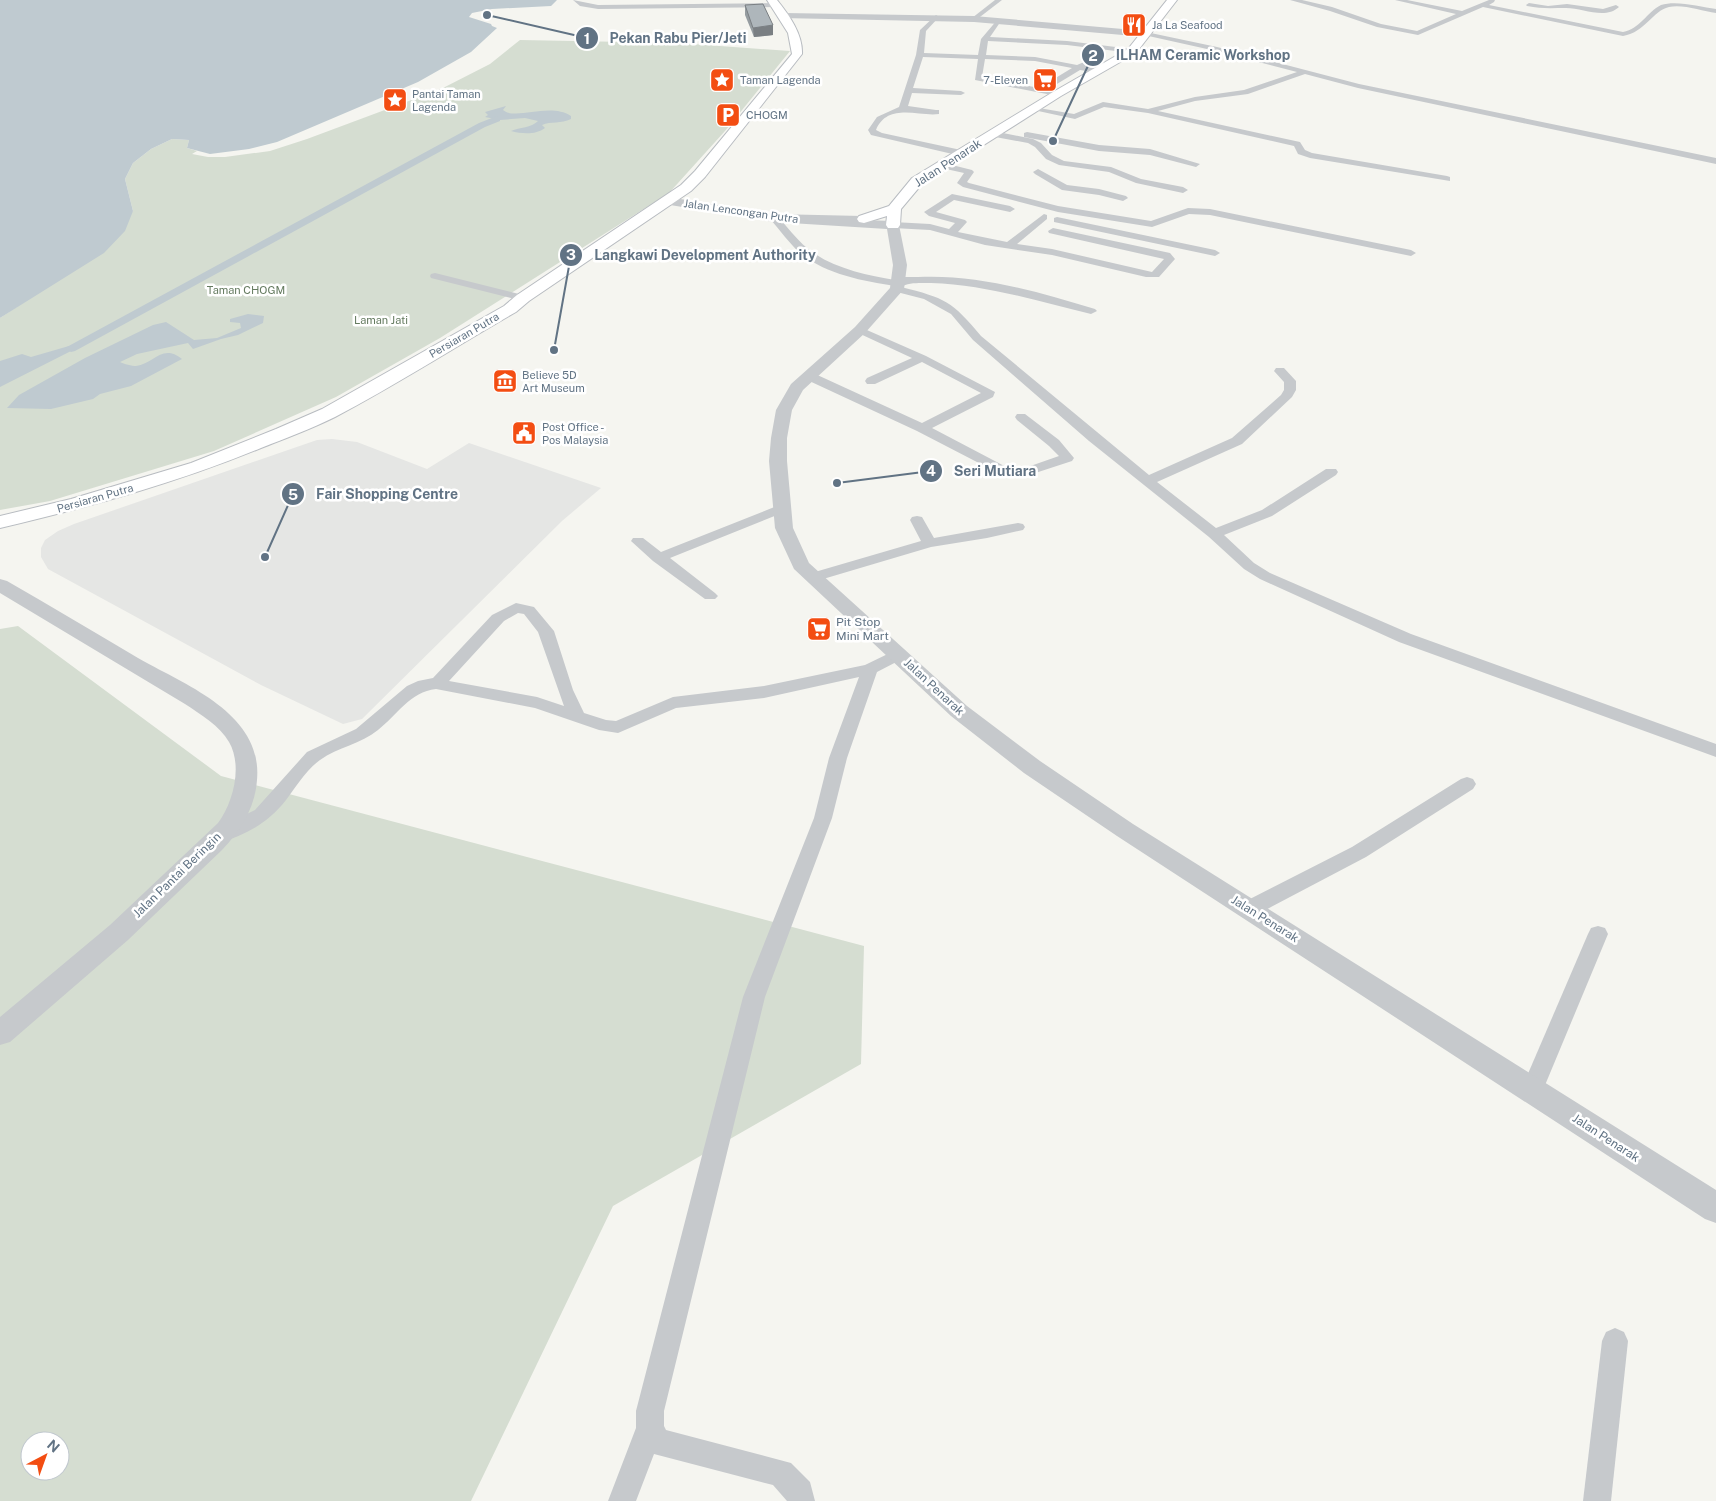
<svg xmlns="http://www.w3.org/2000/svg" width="1716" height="1501" font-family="'Public Sans',sans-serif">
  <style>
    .built { fill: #e5e6e4 }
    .green { fill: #d5ddd1; fill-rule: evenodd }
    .water { fill: #bfcad0 }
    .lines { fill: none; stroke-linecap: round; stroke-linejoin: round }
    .canal { fill: #bfcad0; fill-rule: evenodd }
    .secondary-casing { stroke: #b8bcc1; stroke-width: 2 }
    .minor { fill: #c6c9cc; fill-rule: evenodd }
    .tertiary { fill: #c6c9cc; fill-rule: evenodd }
    .secondary { fill: #fff; fill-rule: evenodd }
    .wall { fill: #969da1 }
    .shaded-wall { fill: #7a7f83 }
    .building { fill: #aeb6bb; stroke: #7a7f83 }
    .labels { text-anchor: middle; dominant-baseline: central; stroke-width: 5; stroke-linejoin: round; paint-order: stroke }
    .far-poi-label { font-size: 11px; fill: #617384; stroke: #fff; text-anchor: start }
    .far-street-label { font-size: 11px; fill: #617384; stroke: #fff }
    .far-park-label { font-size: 11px; fill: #657b60; stroke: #fff }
    .street-label { font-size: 12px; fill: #617384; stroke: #fff }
    .poi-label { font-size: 12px; fill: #617384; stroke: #fff; text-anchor: start }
    .leader { fill: none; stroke: #617384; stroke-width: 2 }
    .callout-dot { fill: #617384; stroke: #fff; stroke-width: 2 }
    .mark-label { font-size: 15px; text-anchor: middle; font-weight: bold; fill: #fff }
    .callout-label { font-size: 14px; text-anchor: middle; font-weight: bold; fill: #617384; stroke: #fff; stroke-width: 5; stroke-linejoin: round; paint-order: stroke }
  </style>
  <rect width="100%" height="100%" fill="#f5f5f0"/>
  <polygon class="built" points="332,439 357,442 427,469 469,443 601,488 562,521 362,719 343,724 261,685 48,569 41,557 41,548 45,540 58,531 74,524 317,440"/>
  <g class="green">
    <polygon points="520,40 679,43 790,51 725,131 669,193 440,338 336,397 214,451 50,501 0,510 0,318 38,293 133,211 125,179 133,163 151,149 172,139 189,140 187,148 197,151 192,154 208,157 225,157 270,151 307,139 441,89 490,64"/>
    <path d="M18,626L221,776L864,946L861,1064L613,1206L471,1501H0V629ZM30,1441H60V1471H30Z"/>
  </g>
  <g class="water">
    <polygon points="0,0 557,0 551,6 492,9 472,13 469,17 491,24 492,26 497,28 471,52 418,82 277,142 249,149 210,154 187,148 189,140 172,139 151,149 133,163 125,179 133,211 125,231 104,253 0,318"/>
    <path d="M506,106L503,110C516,121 549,102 571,116V119C561,124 551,121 542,125L545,128C536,135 522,134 511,131C520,127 531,128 538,121L525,118L500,120L485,117L488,115L485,112Z"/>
    <path d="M248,314L264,316L263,323L238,335L221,339L193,349L188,343L137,354L120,362C124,364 132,366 136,366C154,364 162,343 182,359L131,386L100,394L93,399L51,409L7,408L19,395L85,358L153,325L166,322L194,340L217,338L241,328L240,323L230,322V319Z"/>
    <polygon points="69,346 73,350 0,387 0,361 22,354 31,357"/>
  </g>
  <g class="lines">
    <polygon class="canal" points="497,116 500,117 500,121 485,127 75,351 71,352 65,348 479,123"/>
    <defs>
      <g id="secondary">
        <path d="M767,0H777C789,15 803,34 802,54L705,177L691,191L529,301L516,312C455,347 396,385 335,417C311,429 286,438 261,448C176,483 89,507 0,528V516L71,499L191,463L276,429L322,409L504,306L517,295L681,185L695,171L792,54L788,33Z"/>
        <polygon points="1167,0 1177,0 1136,53 1061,96 922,184 901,209 900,225 898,228 888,228 886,225 887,216 864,223 859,222 857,219 859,216 889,206 912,178 1053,92 1128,49"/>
      </g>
    </defs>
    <use href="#secondary" class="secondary-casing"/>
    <g class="minor">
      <polygon points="573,0 598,5 776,3 779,5 776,7 598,9 580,6"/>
      <polygon points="995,0 1002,0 976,20 972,20 972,18"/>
      <path d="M1290,0H1302L1332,7L1381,24L1417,31L1456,14L1395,0H1407L1462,11L1489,0H1495L1494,2L1489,5L1623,32C1640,29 1647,12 1661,5C1677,0 1700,7 1716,9V13C1702,11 1683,4 1669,7C1652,11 1646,32 1623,36L1483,7L1418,35L1377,27L1330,11Z"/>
      <path d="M1529,3L1548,6L1567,4L1603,9L1616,5L1619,7C1605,20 1583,8 1566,8C1552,8 1541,9 1527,6L1526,5Z"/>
      <path d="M936,15L939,17L926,31L924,53L978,55L981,39L998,19L1001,21L990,37L1067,41L1132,49L1136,51L1132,53L1067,45L988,41L986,55L1035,57L1077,65L1084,62L1088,64L1086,66L1103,71L1099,73L1080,70L1047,90L1060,92V96H1057L975,80L978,59L923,57L913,88L961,91L965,93L961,95L912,93L908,106L936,110H939V114C919,117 888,102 876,130L882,133L961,150L965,153L961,156L871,135L868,130L877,117L899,107L916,55L920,30ZM985,59L1035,61L1072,68L1039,88L982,77Z"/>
      <polygon points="1146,32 1217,47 1359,84 1716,158 1716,164 1358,88 1305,74 1248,94 1195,101 1158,111 1300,142 1305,150 1312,153 1447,176 1450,177 1450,181 1310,158 1298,154 1294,146 1148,113 1104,107 1075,119 1029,109 1033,107 1074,114 1103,102 1148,109 1195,97 1244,90 1297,72 1216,51 1144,35 1142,34"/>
      <polygon points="993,131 1033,139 1041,143 1052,155 1064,161 1111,167 1141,179 1183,187 1188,190 1183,193 1136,183 1109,172 1059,165 1046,159 1035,147 1028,143 990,136 989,134"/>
      <polygon points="1027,132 1099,145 1150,149 1200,164 1196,167 1150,155 1099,151 1024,137 1024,133"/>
      <polygon points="940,162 972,170 974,172 967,182 969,183 1058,206 1151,221 1188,208 1210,209 1411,250 1416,253 1411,256 1210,215 1189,214 1152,227 1058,212 963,187 957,183 964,173 937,167 936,165"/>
      <polygon points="1038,169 1067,185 1099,189 1126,196 1128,198 1123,201 1099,195 1062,190 1035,174 1033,172"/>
      <polygon points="952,194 1010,206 1015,209 1010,212 954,200 936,212 965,220 967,222 958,232 1007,242 1044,214 1047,215 1047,219 1017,244 1052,249 1152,272 1164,259 1049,233 1048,231 1053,228 1170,253 1175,259 1159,277 1146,277 1052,255 985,245 930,230 893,228 888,225 893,222 930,224 949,229 955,223 929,216 924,212"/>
      <path d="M774,215L777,216C787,226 796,239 807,248C831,268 866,275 895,280C901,276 910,277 918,277C978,274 1038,292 1095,309L1097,311L1091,314C1037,301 987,285 931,283C921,283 908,282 901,287C945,298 952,301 981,336L1149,475L1232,438L1281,395L1284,390V382L1274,371L1276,368H1284L1296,381V390L1292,397L1242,444L1157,482L1216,528L1262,510L1326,469H1336L1338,472L1336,475L1272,516L1224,535L1254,563L1270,573L1411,634L1716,744V757L1399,642L1260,579L1244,569L1209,537L1089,441L973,340L951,314L924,299L893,291L892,289L895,286C863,281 824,274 799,252C789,243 780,230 771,220L769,218Z"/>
      <polygon points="1057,217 1215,250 1220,253 1215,256 1054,222 1054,218"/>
      <polygon points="435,273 527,296 528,298 523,301 431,278 430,276 431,274"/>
      <polygon points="860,327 926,356 995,392 993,397 932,428 1010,469 1019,470 1059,456 1049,446 1017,420 1015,417 1017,414 1025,414 1059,440 1074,458 1072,461 1020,478 1002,475 917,431 805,379 803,376 805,373 813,373 922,423 981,393 922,362 875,384 867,384 865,381 867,378 912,358 856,332 854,330 856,328"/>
      <polygon points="782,504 789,508 787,511 670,558 715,593 718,596 715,599 705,599 653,561 631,541 633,538 643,538 661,552"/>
      <polygon points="917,516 922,517 934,538 1018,523 1023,524 1025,527 1023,530 987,538 931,547 813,582 808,580 806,577 808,574 921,541 910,520 912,517"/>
      <path d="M516,603L534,607L554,631L573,690L584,713L606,720L616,721L673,697L764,686L865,665L898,649L904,650L906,654L904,658L877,672L847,758L832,818L765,997L664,1411V1426L666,1430L791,1463L810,1482L815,1501H787L773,1485L654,1454L636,1501H608L636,1428V1411L743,997L814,818L829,758L859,677L764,698L676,708L618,733L599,730L535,708L436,689C410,692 397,715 378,730C361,744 338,747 320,760C306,770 296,787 286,800C268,823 246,835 219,843L212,841L210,836L212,831L255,810L307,752L356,729L407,686L418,681L433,678L492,615ZM518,613L524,614L538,632L564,706L537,697L449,681L504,621Z"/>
      <polygon points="1467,777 1473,779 1476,784 1473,789 1366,857 1256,915 1249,917 1242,915 1239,909 1242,903 1352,847 1461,779"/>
      <polygon points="1598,926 1605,928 1608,934 1543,1090 1540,1097 1532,1100 1524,1097 1521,1090 1588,934 1591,928"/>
      <polygon points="1615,1328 1624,1332 1628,1341 1611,1501 1583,1501 1602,1341 1606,1332"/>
    </g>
    <g class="tertiary">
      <polygon points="784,13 974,16 1146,31 1151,34 1146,37 974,22 781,18 780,16"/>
      <polygon points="668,197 774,214 862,216 863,220 893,221 899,225 907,265 904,289 865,333 803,390 792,410 787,438 787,461 793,528 809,563 967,706 1040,761 1133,824 1716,1190 1716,1223 1705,1219 1117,836 1024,773 951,716 794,569 775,528 769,461 771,438 776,410 791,384 855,327 890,288 893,265 887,229 774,222 664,204 662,201 664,198"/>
      <path d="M0,579L7,581C51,606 94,632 138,658C185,685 263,713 257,780C255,808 241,830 222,850L128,940L10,1042L0,1045V1017L110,925L218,823C233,803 243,766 229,742C220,726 200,714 185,704L0,593Z"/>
    </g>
    <use href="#secondary" class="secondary"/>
  </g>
  <polygon class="wall" points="745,5 773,25 773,35 754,37 745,15"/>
  <polygon class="shaded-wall" points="773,25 773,35 754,37 753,28"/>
  <polygon class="building" points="763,4 773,25 753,28 745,5"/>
  <defs>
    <symbol id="restaurant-square" viewBox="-11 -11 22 22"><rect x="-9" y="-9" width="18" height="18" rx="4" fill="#f34d12" stroke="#fff"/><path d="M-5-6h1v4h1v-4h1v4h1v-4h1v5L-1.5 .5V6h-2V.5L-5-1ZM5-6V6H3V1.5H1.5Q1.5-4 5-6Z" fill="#fff"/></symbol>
    <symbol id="sight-square" viewBox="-11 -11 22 22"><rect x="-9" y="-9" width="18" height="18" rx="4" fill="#f34d12" stroke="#fff"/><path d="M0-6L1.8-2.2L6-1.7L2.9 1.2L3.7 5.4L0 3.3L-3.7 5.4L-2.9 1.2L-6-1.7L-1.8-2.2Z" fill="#fff"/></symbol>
    <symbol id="supermarket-square" viewBox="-11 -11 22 22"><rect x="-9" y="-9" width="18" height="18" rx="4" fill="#f34d12" stroke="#fff"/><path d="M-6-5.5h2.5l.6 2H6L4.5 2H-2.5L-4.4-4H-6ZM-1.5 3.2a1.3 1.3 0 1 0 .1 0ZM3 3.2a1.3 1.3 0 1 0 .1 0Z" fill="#fff"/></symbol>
    <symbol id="parking-square" viewBox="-11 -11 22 22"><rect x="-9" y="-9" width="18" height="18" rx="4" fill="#f34d12" stroke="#fff"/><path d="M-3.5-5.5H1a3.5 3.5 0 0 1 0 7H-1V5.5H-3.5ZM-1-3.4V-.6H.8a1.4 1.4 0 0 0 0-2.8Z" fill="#fff"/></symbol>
    <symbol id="museum-square" viewBox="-11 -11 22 22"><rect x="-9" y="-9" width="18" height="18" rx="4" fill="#f34d12" stroke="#fff"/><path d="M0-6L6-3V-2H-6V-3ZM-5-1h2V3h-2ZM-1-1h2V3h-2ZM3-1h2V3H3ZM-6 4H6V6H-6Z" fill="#fff"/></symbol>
    <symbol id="civic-square" viewBox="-11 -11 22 22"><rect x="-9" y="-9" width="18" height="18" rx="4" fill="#f34d12" stroke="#fff"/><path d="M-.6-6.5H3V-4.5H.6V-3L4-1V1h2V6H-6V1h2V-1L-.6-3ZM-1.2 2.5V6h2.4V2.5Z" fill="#fff"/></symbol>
  </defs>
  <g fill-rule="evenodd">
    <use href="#restaurant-square" x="1120" y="11" width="28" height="28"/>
    <use href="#sight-square" x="708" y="66" width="28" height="28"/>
    <use href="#supermarket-square" x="1031" y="66" width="28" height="28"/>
    <use href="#sight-square" x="381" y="86" width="28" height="28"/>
    <use href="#parking-square" x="714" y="101" width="28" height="28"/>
    <use href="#museum-square" x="491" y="367" width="28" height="28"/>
    <use href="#civic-square" x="510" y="419" width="28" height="28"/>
    <use href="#supermarket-square" x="805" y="615" width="28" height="28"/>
  </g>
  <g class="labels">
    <g class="far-poi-label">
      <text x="1152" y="25">Ja La Seafood</text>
      <text x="740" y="80">Taman Lagenda</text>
      <text x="1028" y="80" text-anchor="end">7-Eleven</text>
      <text x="412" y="94">Pantai Taman<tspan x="412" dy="13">Lagenda</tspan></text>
      <text x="746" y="115">CHOGM</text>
      <text x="522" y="375">Believe 5D<tspan x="522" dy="13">Art Museum</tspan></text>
      <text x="542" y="427">Post Office -<tspan x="542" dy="13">Pos Malaysia</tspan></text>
    </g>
    <g class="far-street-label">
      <text transform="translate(741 211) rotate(8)">Jalan Lencongan Putra</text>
      <text transform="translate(464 335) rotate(-30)">Persiaran Putra</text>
      <text transform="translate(95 498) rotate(-16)">Persiaran Putra</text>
    </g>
    <g class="far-park-label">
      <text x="246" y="290">Taman CHOGM</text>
      <text x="381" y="320">Laman Jati</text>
    </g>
    <g class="street-label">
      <text transform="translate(948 163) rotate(-33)">Jalan Penarak</text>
      <text transform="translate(934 687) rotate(43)">Jalan Penarak</text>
      <text transform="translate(177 875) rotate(-44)">Jalan Pantai Beringin</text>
      <text transform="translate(1265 919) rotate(32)">Jalan Penarak</text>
      <text transform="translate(1606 1138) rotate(33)">Jalan Penarak</text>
    </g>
    <g class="poi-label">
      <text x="836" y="622">Pit Stop<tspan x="836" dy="14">Mini Mart</tspan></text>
    </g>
  </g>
  <path class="leader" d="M487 15L587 38M1053 141L1093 55M554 350L571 255M837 483L931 471M265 557L293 494"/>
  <g class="callout-dot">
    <circle cx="487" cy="15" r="5"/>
    <circle cx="1053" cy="141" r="5"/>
    <circle cx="554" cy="350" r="5"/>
    <circle cx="837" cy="483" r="5"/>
    <circle cx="265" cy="557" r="5"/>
    <circle cx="587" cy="38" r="12"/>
    <circle cx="1093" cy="55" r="12"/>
    <circle cx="571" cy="255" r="12"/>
    <circle cx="931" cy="471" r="12"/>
    <circle cx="293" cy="494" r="12"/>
  </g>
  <g class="mark-label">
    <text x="587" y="44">1</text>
    <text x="1093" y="61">2</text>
    <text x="571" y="260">3</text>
    <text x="931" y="476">4</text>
    <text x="293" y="500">5</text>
  </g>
  <g class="callout-label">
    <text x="678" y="43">Pekan Rabu Pier/Jeti</text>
    <text x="1203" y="60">ILHAM Ceramic Workshop</text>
    <text x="705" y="260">Langkawi Development Authority</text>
    <text x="995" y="476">Seri Mutiara</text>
    <text x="387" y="499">Fair Shopping Centre</text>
  </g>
  <g transform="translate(45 1456) rotate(41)"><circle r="24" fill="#ffffff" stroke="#c0c7ce"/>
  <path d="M0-4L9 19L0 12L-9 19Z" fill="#f34d12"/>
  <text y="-8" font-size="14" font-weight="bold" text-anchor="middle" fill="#617384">N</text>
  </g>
</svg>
